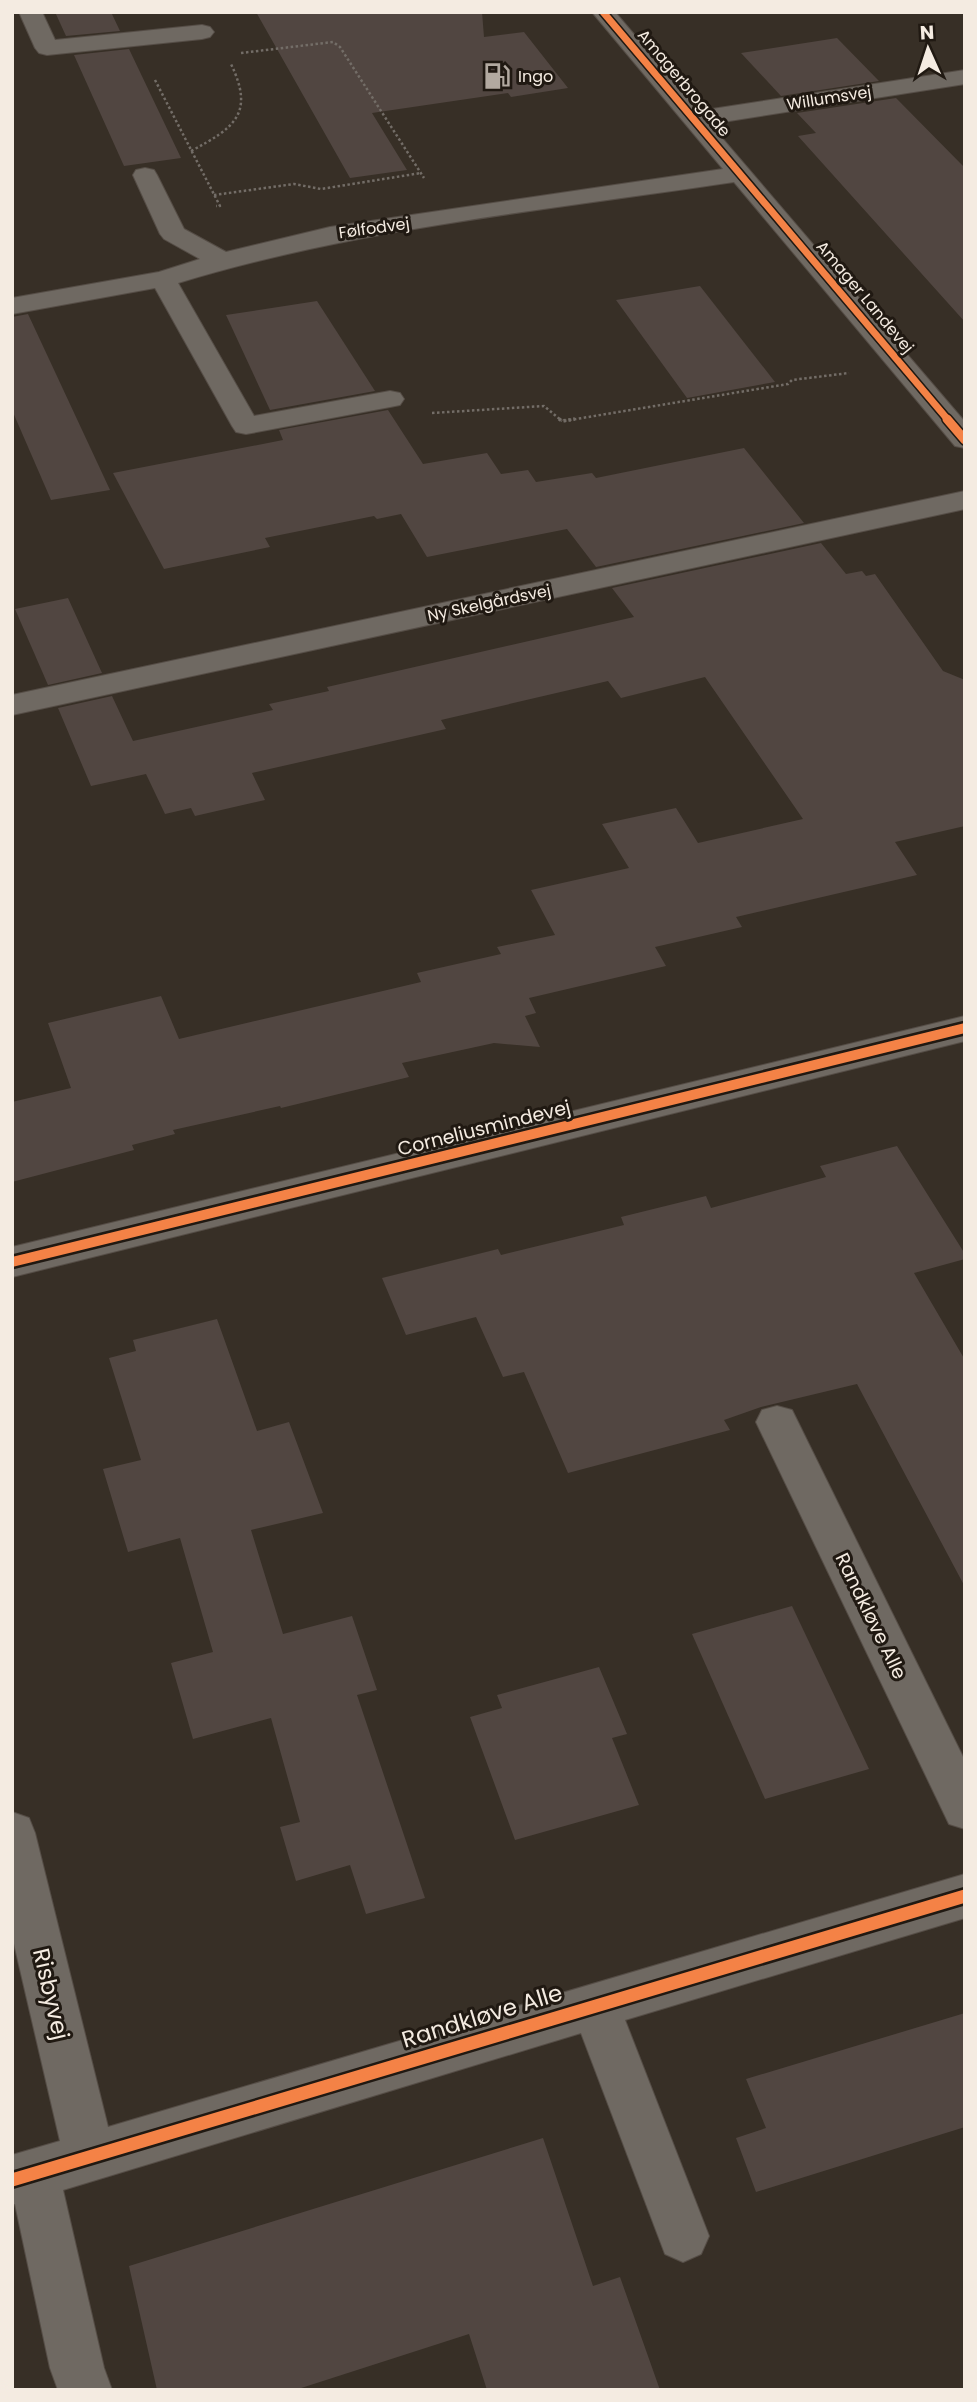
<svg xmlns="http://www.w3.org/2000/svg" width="977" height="2402" font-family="Poppins,sans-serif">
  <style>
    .building { fill: #514641 }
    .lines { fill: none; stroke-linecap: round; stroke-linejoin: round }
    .minor-casing { stroke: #554d46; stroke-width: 2 }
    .path-far1 { stroke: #736d67; stroke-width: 2.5; stroke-dasharray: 2.5 2.5; stroke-linecap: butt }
    .path { stroke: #736d67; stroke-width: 3.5; stroke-dasharray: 2.5 2.5; stroke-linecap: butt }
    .minor { fill: #6f6962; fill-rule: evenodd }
    .cycleway-far3-casing { stroke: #201912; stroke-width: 10 }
    .cycleway-far2-casing { stroke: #201912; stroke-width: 12 }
    .cycleway-far1-casing { stroke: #201912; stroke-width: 15 }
    .cycleway-casing { stroke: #201912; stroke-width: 18 }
    .cycleway-far3 { stroke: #f48246; stroke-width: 7 }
    .cycleway-far2 { stroke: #f48246; stroke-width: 9 }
    .cycleway-far1 { stroke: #f48246; stroke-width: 10 }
    .cycleway { stroke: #f48246; stroke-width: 13 }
    .labels { text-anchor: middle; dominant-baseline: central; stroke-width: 6; stroke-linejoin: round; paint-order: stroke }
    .far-poi-label { font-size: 16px; fill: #f4ebe1; stroke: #201912; text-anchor: start }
    .far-street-label { font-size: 16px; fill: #f4ebe1; stroke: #201912 }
    .street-label { font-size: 19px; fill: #f4ebe1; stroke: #201912 }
    .near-street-label { font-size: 23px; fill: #f4ebe1; stroke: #201912 }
  </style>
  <rect width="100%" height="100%" fill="#372f26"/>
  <g class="building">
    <polygon points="55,12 111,12 120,31 66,36"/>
    <polygon points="256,12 482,12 484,37 524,32 568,88 511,97 508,93 372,113 407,170 350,178"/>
    <polygon points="837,38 879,81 781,96 741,53"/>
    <polygon points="129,49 181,158 124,166 74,55"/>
    <polygon points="896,98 965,168 965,322 798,136 816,133 797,113"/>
    <polygon points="700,286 775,382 687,398 616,300"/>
    <polygon points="317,301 375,391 270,410 226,315"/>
    <polygon points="28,314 110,490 51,500 12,410 12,317"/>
    <polygon points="388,410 423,464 487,453 501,474 528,470 536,482 592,473 596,478 744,448 804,523 596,567 567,529 427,557 401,514 377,519 374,516 265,538 270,547 164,569 113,473 283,440 279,430"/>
    <polygon points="821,543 846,574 862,571 866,576 875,574 943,671 965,680 965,826 895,842 917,875 736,917 742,927 655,947 666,966 529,998 536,1013 525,1016 540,1047 494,1043 402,1063 409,1077 281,1108 280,1106 173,1130 175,1134 132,1145 134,1150 12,1182 12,1102 71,1088 48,1023 161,996 179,1039 421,982 417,973 501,954 497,947 555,935 531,890 629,868 602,824 676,808 698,843 803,819 705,677 621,698 608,681 441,720 446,729 252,773 265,800 195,816 191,808 165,814 146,774 91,786 58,708 112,696 133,741 273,710 269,704 329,691 327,687 634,617 612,588"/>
    <polygon points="68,598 102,673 48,685 15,609"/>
    <polygon points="897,1146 965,1254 965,1259 914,1273 965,1360 965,1587 857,1384 761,1407 724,1420 730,1430 568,1473 524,1372 503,1377 476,1317 406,1335 382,1278 498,1249 501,1255 624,1225 621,1217 706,1196 711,1208 826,1177 820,1166"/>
    <polygon points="217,1319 257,1431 289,1422 323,1513 251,1530 283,1634 352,1616 377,1690 357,1695 425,1898 366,1914 350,1865 296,1881 280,1827 300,1822 271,1718 193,1739 171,1663 213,1652 180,1538 128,1552 103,1469 141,1460 109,1358 136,1351 133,1340"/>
    <polygon points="792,1606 869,1769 765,1799 692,1634"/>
    <polygon points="599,1667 627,1734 612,1738 639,1805 515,1840 470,1717 502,1708 497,1695"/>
    <polygon points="965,2013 965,2127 756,2192 736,2138 766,2128 746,2079"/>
    <polygon points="543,2138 593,2286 620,2277 660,2390 487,2390 469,2334 295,2390 157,2390 129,2266"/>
  </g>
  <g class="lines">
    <defs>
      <g id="minor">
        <polygon points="19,12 42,12 55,40 202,25 210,27 214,32 210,37 202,39 47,55 39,53 35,48"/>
        <path d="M592,12H615L699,111L965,70V84L710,124L965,422V448L955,446L734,182C548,210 358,228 178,283L254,416L390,391L400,393L404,399L400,405L390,407L246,434L236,432L232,426L155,288L12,314V298L159,272L200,259L164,239L160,234L133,175L136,170L145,168L154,170L157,175L184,229L226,252L330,227L723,169Z"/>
        <polygon points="965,491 965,509 12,715 12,695"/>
        <polygon points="965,1016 965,1041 12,1277 12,1247"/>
        <polygon points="777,1406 792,1410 965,1761 965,1829 949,1824 756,1422 762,1410"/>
        <polygon points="12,1812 29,1818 35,1833 108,2127 965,1874 965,1918 625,2020 709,2236 701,2254 683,2262 665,2254 581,2033 63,2190 104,2368 112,2390 58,2390 50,2368 15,2204 12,2205 12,2155 60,2141 12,1935"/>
      </g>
    </defs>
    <use href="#minor" class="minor-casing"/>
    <g class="path-far1">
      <polyline points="241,53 333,42 340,47 424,178"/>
      <polyline points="155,80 220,206 216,206"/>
      <path d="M191,151C234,128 255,114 231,64"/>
      <polyline points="214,195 294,184 321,189 421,173"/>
      <polyline points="432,413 544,406 562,421"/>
      <polyline points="564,421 788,384 792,380 849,373"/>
    </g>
    <polyline class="path" points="559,419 562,421 575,419"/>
    <use href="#minor" class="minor"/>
    <defs>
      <polyline id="cycleway-far3" points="603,12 949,421"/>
      <polyline id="cycleway-far2" points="947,419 965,440"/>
      <polyline id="cycleway-far1" points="12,1262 965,1028"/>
      <polyline id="cycleway" points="12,2180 965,1896"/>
    </defs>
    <use href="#cycleway-far3" class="cycleway-far3-casing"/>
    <use href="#cycleway-far2" class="cycleway-far2-casing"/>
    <use href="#cycleway-far1" class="cycleway-far1-casing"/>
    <use href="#cycleway" class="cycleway-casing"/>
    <use href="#cycleway-far3" class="cycleway-far3"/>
    <use href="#cycleway-far2" class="cycleway-far2"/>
    <use href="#cycleway-far1" class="cycleway-far1"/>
    <use href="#cycleway" class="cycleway"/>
  </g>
  <defs>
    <symbol id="fuel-bare" viewBox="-9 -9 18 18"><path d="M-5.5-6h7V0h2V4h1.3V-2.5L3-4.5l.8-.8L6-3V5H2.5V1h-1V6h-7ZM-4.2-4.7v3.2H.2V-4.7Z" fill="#b2a9a0" stroke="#201912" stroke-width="2.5" paint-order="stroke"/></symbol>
  </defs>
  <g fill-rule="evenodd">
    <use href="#fuel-bare" x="478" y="57" width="38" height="38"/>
  </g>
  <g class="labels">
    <g class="far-poi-label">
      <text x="518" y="76">Ingo</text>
    </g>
    <g class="far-street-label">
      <text transform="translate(684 83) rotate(50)">Amagerbrogade</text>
      <text transform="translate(829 98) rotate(-9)">Willumsvej</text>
      <text transform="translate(374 228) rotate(-8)">Følfodvej</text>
      <text transform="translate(865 297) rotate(50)">Amager Landevej</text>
      <text transform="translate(489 603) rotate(-12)">Ny Skelgårdsvej</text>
    </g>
    <g class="street-label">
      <text transform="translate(484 1128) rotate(-14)">Corneliusmindevej</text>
      <text transform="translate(871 1616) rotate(64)">Randkløve Alle</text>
    </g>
    <g class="near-street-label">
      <text transform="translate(51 1994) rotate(77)">Risbyvej</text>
      <text transform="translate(482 2016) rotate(-17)">Randkløve Alle</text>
    </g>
  </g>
  <rect width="977" height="2402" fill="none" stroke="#f4ebe1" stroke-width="28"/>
  <g transform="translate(928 49) rotate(357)" stroke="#201912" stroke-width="5" paint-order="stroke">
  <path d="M0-5L12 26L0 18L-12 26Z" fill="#f4ebe1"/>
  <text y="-10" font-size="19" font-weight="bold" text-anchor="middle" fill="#f4ebe1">N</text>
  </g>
</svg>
